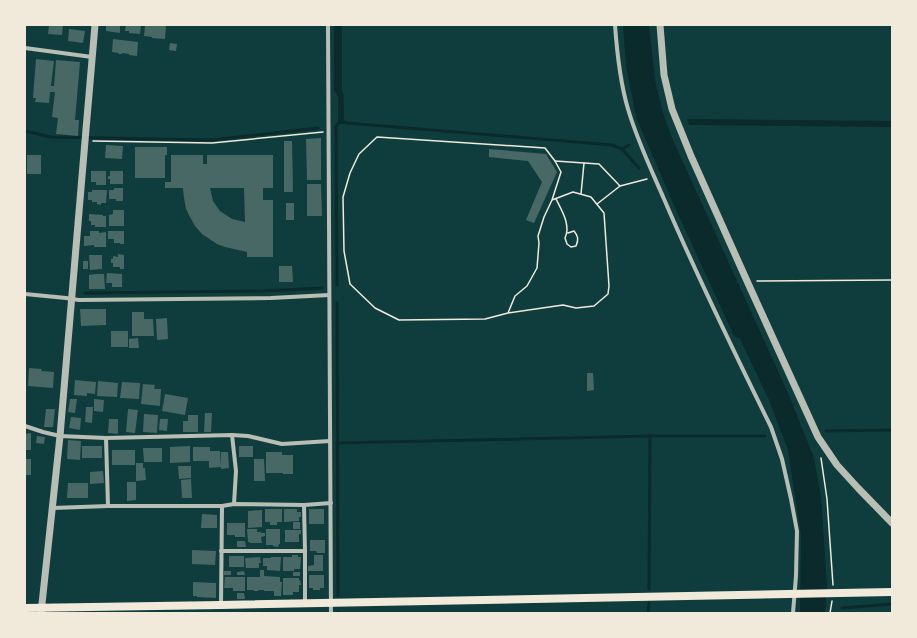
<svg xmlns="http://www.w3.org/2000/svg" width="917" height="638" font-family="Commissioner,sans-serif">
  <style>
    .water { fill: #0a2a2b }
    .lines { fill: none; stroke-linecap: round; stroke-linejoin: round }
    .stream { stroke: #0a2a2b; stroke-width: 3 }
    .building { fill: #486865; fill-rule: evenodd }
    .path { stroke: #f1e9da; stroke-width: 1.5 }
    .minor { stroke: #b8beb3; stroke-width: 4 }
    .tertiary { stroke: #b8beb3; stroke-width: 7 }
    .secondary { stroke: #f1e9da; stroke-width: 8 }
  </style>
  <rect width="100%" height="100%" fill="#0f3d3e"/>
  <g class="water">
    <polygon points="334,25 342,25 342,90 344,96 344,124 338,124 338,97 334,90"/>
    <polygon points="623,25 649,25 655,80 663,113 672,138 788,393 814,458 821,496 827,585 825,613 800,613 801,536 788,450 769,400 740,339 734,336 673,203 636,117 626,66"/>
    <polygon points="687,119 892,121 892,127 689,125"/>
  </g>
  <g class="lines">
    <g class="stream">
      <polyline points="342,121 347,123 612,145 622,149 629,145"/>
      <polyline points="25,131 51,137 211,140 318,128"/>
      <polyline points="622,149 639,168"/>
      <polyline points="337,285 336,126 340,122"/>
      <polyline points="85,293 263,291 322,288"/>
      <polyline points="337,303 338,596"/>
      <polyline points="826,431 892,430"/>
      <polyline points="337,443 650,436 765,436"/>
      <polyline points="649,589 650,436"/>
      <polyline points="842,608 892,604"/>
      <polyline points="338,612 338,613"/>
      <polyline points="648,613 649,603"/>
    </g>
  </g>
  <g class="building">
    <polygon points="49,25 63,25 62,35 48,34"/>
    <polygon points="106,25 120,25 120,33 106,31"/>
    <polygon points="126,25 141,25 140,34 129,33 129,31 125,31"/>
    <polygon points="145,25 166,26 165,39 152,38 152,37 144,36"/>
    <polygon points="69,29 85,31 83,43 68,41"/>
    <polygon points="113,39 138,42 137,56 129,55 129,54 122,53 122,54 118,54 119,53 112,52"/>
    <polygon points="170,43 177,44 176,51 169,50"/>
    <polygon points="36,59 54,61 51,86 54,86 56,60 80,62 75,120 79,120 78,136 56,134 58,118 52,117 55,92 50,92 49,103 35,102 36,98 33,98"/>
    <polygon points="321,138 321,180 307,180 306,139"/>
    <polygon points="284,141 292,141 293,192 284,192"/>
    <polygon points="106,145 123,146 122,159 105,158"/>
    <polygon points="135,147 167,147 167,155 165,155 165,178 135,178"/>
    <polygon points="489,149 546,154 557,172 534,223 526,220 542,182 528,161 489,157"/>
    <rect x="27" y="155" width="14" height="19"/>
    <path d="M171,155H203V164H207V155H273V188H263V200H273V257H247V252L225,247L217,244L202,234L195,226L190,217L186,209L184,198L183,188H165V182H171ZM210,188H244L245,222L232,219L220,211L213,201Z"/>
    <polygon points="91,171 106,171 106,185 96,185 96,182 91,182"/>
    <polygon points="110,171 123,171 123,184 110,184 110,179 108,179 108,176 110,176"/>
    <polygon points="307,184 321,184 322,216 307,216"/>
    <polygon points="114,188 123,188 123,201 116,201 116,199 109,199 109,190 114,190"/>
    <polygon points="92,190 107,190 106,203 101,203 101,205 97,204 97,202 92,202 92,200 88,200 88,192 92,192"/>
    <rect x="286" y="203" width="8" height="17"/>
    <polygon points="113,210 124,210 124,226 109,226 109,215 113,214"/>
    <polygon points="89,214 103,215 103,216 106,216 106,227 95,227 95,225 91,225 91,221 89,221"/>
    <polygon points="90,231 99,231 99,233 106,232 106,247 94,247 94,245 84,246 84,236 90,236"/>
    <polygon points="108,231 124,231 124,244 120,244 120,243 114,243 114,239 108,239"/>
    <polygon points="118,254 124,255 124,269 120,269 120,267 113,267 113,263 111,263 111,259 113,259 113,256 118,257"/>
    <polygon points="89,255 102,255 102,269 90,270"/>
    <rect x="83" y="261" width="5" height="8"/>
    <polygon points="279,266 292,266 293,282 279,282"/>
    <polygon points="107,273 122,274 122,287 112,287 112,283 106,283"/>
    <polygon points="96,274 104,274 105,289 89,289 89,275"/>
    <polygon points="80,309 106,309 106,325 81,326"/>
    <polygon points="132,312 144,312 144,319 153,319 154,336 132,336"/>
    <polygon points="167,318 168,339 157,340 156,319"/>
    <rect x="111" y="331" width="17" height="16"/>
    <polygon points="138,338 139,348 129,348 129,339"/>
    <polygon points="29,368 42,369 41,371 54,372 53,388 28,386"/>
    <polygon points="587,373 593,373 594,390 587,391"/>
    <polygon points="75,380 96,382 95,394 87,393 87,396 74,395"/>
    <polygon points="98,381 118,383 117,397 97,396"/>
    <polygon points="122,382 140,383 139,399 120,398"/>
    <polygon points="143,384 155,385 154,389 161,389 160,406 141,404"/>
    <polygon points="165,394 188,398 185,415 162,411"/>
    <polygon points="70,399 77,399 75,413 68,412"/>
    <polygon points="94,399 104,400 103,412 94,411"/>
    <polygon points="86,407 93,407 92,423 85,422"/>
    <polygon points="46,409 55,409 53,427 44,427"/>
    <polygon points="128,409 138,410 135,433 126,432"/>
    <polygon points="205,413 212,413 211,432 204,432"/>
    <polygon points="144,414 158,415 157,433 143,432"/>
    <polygon points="188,415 198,415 198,432 183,432 183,421 188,421"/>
    <polygon points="71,417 81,418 80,430 69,428"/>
    <polygon points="109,419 118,419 118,434 108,433"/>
    <polygon points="160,419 168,419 167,431 159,430"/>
    <polygon points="31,433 31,450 25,450 25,434"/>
    <polygon points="37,436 45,437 44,444 36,443"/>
    <polygon points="68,440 81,441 80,460 67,459"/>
    <rect x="82" y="446" width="20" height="12"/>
    <polygon points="190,446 190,462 170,463 170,447"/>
    <rect x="239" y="446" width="14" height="11"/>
    <polygon points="193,447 210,447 210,451 220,451 221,467 209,468 209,461 193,461"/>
    <polygon points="143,448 162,448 162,462 144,462"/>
    <rect x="112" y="450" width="23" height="15"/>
    <polygon points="221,452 228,452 229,468 221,469"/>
    <polygon points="266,452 282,452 282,455 293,455 293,474 283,474 283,473 266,473"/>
    <rect x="25" y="459" width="6" height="16"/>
    <polygon points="254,459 264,459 265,481 254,481"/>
    <polygon points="136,463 143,463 143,468 145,468 146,480 136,481"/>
    <polygon points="178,466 191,466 191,478 179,479"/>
    <polygon points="103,471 104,483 90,484 90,472"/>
    <polygon points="191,479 192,498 182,498 181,480"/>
    <polygon points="127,482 136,482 136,500 127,501"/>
    <polygon points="68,483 88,483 88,498 67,498"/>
    <polygon points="265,509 282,509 282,522 277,522 277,525 270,525 270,522 265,522"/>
    <polygon points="284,509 297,509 297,512 301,512 301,517 299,517 299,521 284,522"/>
    <rect x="309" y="509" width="15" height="15"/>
    <polygon points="262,510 262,527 248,528 248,511"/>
    <polygon points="202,514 217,515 217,528 201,528"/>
    <rect x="293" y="522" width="7" height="7"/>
    <polygon points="227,523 245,523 245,537 235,537 235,535 227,535"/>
    <polygon points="247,529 257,529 257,532 261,532 261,533 265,533 265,536 261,537 262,543 250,543 249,542 248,542"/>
    <polygon points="266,529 280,529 280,544 279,544 278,547 273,546 273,545 266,545"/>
    <polygon points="285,530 301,530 301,534 299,534 299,542 285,542"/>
    <polygon points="310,540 325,540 325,553 317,553 316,551 310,551"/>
    <polygon points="237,541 245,541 246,547 237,547"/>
    <polygon points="192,550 216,551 215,565 192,564"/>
    <polygon points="292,555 298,555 298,557 301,557 300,569 294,569 294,571 283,571 283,557 292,557"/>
    <polygon points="314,555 323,555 323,571 308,571 308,566 314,565"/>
    <rect x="229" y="556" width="15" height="11"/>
    <polygon points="260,557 261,563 259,563 259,568 246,568 245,558"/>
    <polygon points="271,557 281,557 280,571 267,570 267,566 263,566 263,558 271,558"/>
    <rect x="260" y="570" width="4" height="7"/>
    <rect x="224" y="571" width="7" height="4"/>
    <polygon points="244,571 245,575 237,575 237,572"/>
    <rect x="293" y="572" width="7" height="4"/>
    <polygon points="309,575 324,575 324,588 320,588 320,590 313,590 313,588 309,588"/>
    <polygon points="264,576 280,577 280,582 282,582 281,596 274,596 274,591 264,591 264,590 258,590 258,591 254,591 254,590 247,590 247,577 264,577"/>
    <polygon points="225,577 245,577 245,591 233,591 233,588 224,588"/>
    <polygon points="283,578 299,578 299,580 300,580 301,585 299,585 299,592 293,592 293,595 283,595"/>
    <polygon points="193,582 216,583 216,598 197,597 197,596 193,596"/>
    <polygon points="237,593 244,593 245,599 237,599"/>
  </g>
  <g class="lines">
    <g class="path">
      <polyline points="93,141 212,143 323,132"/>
      <polyline points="555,161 599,164 620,186 597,204"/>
      <polyline points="620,186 647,179"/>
      <polyline points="581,194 584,163"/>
      <path d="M556,199C562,211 571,225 565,238L567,244L571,247L576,246C579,239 578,236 574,231L568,233"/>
      <polyline points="757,281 892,280"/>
      <polyline points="508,313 563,305 576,308 594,306 608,294 609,286 604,213 591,197 573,192 552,200 544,217 538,236 539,243 537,268 527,286 515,296 508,313 485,319 399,320 375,308 350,284 344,251 343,197 350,173 359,154 377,137 545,148 555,161 561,172 552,200"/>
      <polyline points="821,458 827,499 833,585"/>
      <polyline points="830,613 832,601"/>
    </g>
    <g class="minor">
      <polyline points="328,25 331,613"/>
      <path d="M615,25C617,53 620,82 628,109C637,140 651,169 664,199C697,276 734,352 771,427L782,459L791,499L797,531L796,576L793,613"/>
      <polyline points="25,48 92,57"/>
      <polyline points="25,294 66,298 79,300 271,298 329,295"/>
      <polyline points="25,426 43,432 60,436 106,438"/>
      <polyline points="232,435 248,436 282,444 330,441"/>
      <polyline points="108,506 106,438 232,435 236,471 234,504"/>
      <polyline points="53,508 108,506 222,506 234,504 304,505 331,503"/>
      <polyline points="221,551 305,551 304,505"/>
      <polyline points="305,603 305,551"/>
      <polyline points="221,605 222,506"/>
    </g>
    <g class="tertiary">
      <polyline points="660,25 664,75 672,109 691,156 747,281 818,437 837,465 858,488 892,523"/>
      <polyline points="41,613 60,436 85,141 95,25"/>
    </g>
    <polyline class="secondary" points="25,608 221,605 892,592"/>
  </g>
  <rect width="917" height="638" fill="none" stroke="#f1e9da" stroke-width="52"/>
</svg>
